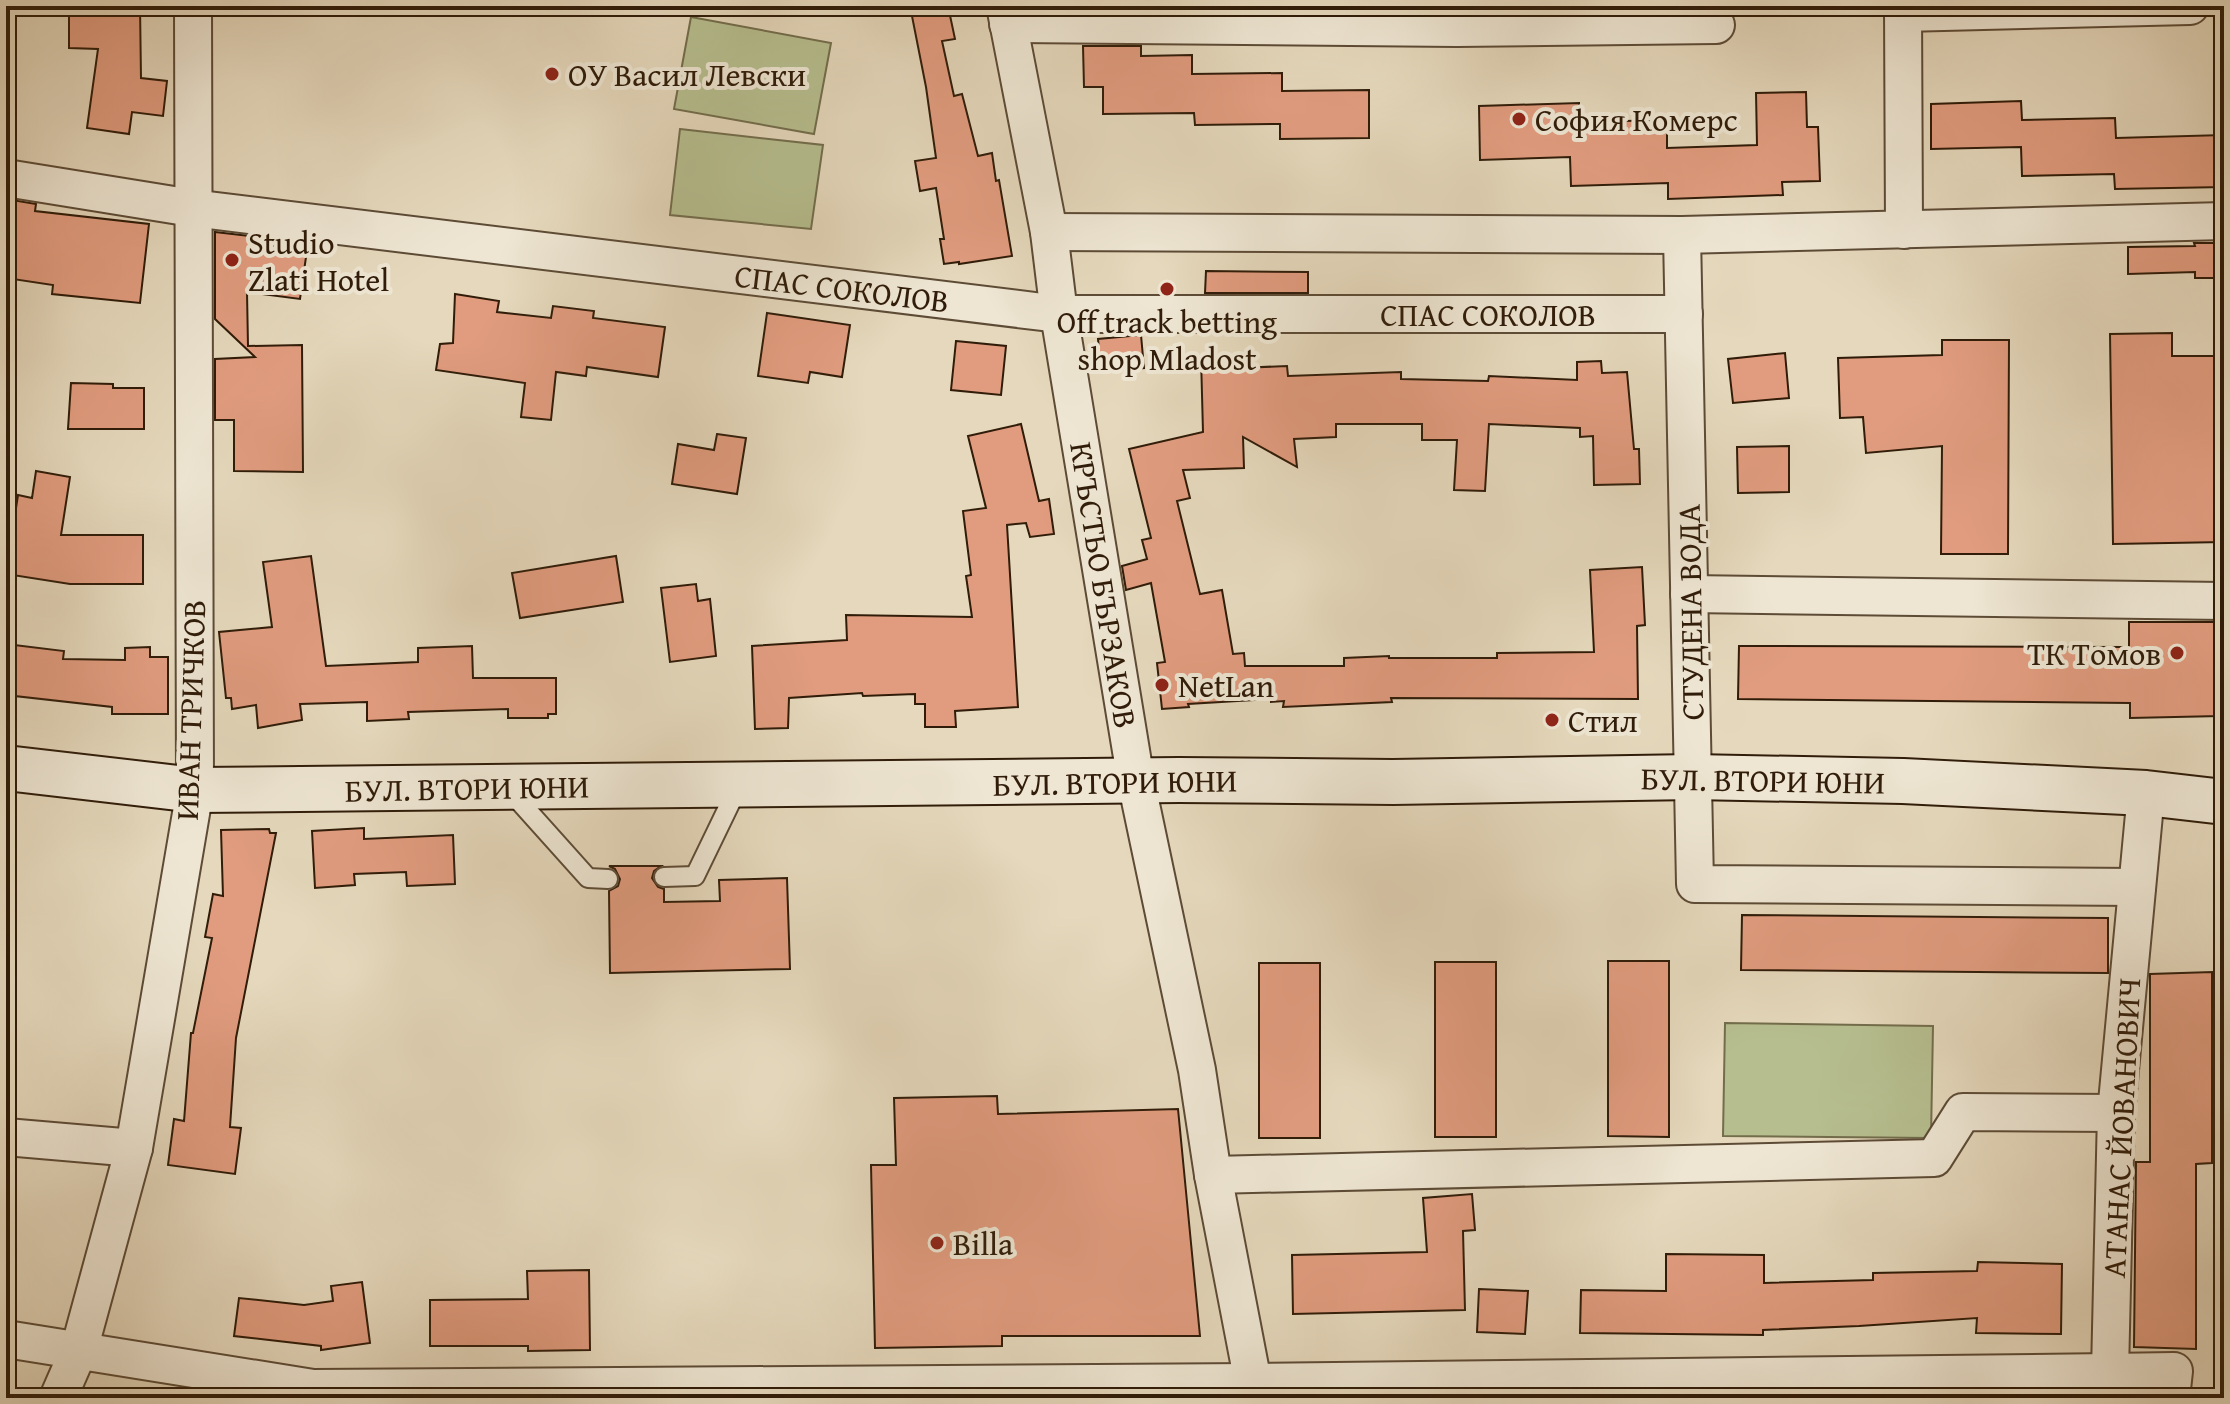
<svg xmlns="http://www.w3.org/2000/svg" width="2230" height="1404" font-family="'Gentium Book Plus',serif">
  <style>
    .green { fill: #b6be8f; stroke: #736d4c; stroke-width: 2 }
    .building { fill: #e19c7f; stroke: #301c09; stroke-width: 2 }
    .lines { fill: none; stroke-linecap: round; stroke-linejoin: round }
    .lane-casing { stroke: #5d4b36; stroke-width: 22 }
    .street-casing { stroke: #5d4b36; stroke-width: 40 }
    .secondary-casing { stroke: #301c09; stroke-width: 48 }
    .lane { stroke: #eee6d3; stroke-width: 18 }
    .street { stroke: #eee6d3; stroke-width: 36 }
    .secondary { stroke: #eee6d3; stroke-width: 44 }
    .poi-dot { fill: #8f2418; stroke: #eee6d3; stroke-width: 3 }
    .labels { text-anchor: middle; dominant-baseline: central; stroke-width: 8; stroke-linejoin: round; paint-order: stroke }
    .poi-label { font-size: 32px; fill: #301c09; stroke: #eee6d3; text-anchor: start }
    .street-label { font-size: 32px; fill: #301c09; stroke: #eee6d3 }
  </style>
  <rect width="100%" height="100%" fill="#e5d8bc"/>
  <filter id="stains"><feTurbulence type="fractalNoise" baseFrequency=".0025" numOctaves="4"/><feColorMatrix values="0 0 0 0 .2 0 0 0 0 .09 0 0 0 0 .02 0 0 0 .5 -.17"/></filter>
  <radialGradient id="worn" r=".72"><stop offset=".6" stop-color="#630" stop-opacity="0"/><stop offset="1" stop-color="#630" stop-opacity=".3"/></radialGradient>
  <g class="green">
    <polygon points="691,17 831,43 814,134 674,109"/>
    <polygon points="680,129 823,145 811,229 670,215"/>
    <polygon points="1725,1023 1933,1026 1931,1138 1723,1136"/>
  </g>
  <g class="building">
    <polygon points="69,6 140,6 141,78 167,81 163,116 132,112 129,134 87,128 98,49 69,48"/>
    <polygon points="910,6 948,6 955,39 942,41 954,96 962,94 978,156 992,153 996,181 999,180 1012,256 959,264 959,262 944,264 940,239 944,239 936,188 920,191 915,161 936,158 926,87"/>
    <polygon points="1083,46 1141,46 1141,56 1192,55 1192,74 1282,73 1282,91 1369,90 1369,138 1280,139 1280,124 1195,125 1194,113 1103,114 1103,87 1084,87"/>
    <polygon points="1806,92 1807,127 1818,127 1820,181 1782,182 1783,195 1668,199 1668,183 1571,186 1570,157 1480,160 1479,106 1579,103 1579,122 1667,120 1667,148 1757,145 1756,93"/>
    <polygon points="2021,101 2022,120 2115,118 2116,138 2224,135 2224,187 2115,189 2114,174 2022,176 2021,147 1931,149 1931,104"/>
    <polygon points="6,199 36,204 35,211 149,224 140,303 52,294 53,285 6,278"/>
    <polygon points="215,232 266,238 266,245 307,250 300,299 247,292 248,346 302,345 303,472 234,471 234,420 215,420 215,359 255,357 215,319"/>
    <polygon points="2194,243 2224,243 2224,278 2195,278 2195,272 2128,274 2128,247 2195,246"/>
    <polygon points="1206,271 1308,272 1308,293 1205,293"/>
    <polygon points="455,294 499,301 497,312 551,318 553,306 594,311 593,318 665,327 658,377 587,367 586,376 556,372 551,420 521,417 525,383 436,370 440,344 453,343"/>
    <polygon points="767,313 850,325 842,377 810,372 808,383 758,376"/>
    <polygon points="2172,333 2172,356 2224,356 2224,542 2113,544 2110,334"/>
    <polygon points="1141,335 1144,368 1101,372 1098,339"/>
    <polygon points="1942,340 2009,340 2008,554 1941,554 1942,446 1866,453 1863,417 1840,418 1838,358 1942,355"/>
    <polygon points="956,341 1006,346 1001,395 951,390"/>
    <polygon points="1785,353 1789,398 1733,403 1728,359"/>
    <polygon points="1238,356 1239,368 1287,366 1288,376 1401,372 1401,379 1488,381 1489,376 1577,380 1577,362 1601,361 1602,373 1627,372 1634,449 1639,449 1640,484 1594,485 1593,436 1580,437 1580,428 1489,424 1485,491 1454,490 1457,440 1422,440 1422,424 1336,424 1336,437 1294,439 1297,467 1243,437 1244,468 1183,470 1190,498 1177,501 1200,594 1222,590 1233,654 1244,653 1245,666 1344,666 1344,658 1389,656 1389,658 1497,658 1497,653 1594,652 1590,570 1642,567 1645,625 1637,626 1638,699 1391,698 1392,702 1283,707 1284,701 1271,702 1271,699 1188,704 1189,707 1162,709 1157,663 1165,662 1151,583 1126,590 1122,566 1147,559 1142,540 1151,538 1129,449 1203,432 1201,357"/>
    <polygon points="71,383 113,384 113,388 144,388 144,429 68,429"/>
    <polygon points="1021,424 1039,501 1049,499 1054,534 1030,537 1026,523 1007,525 1018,707 955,711 956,727 925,727 925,704 915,704 915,694 863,696 862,693 789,698 788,728 755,729 752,646 847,640 846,615 972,617 966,576 971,575 963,511 986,508 968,436"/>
    <polygon points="717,434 746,438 737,494 672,484 678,444 714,450"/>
    <polygon points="1789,446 1789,492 1738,493 1737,447"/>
    <polygon points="36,471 70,477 61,535 143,535 143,584 70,584 6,574 18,495 32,498"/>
    <polygon points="311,556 326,666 418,662 418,648 472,646 473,678 556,678 556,714 548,714 548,718 508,718 508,709 408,712 409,719 367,721 367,702 300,704 302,720 258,728 256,705 232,709 231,698 226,698 219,632 272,627 263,562"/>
    <polygon points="616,556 623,602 520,618 512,573"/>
    <polygon points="696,584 698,601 710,599 716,656 670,662 661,588"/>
    <polygon points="2129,622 2224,622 2224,683 2220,683 2220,716 2130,718 2130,703 1738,699 1739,646 2129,647"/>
    <polygon points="6,644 64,651 63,659 125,660 125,648 150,647 150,657 168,657 168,714 112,714 112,707 6,695"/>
    <polygon points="364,828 364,839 453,835 455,884 407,886 406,872 354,874 355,885 315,888 312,831"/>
    <polygon points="269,829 270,833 276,833 236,1038 230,1127 241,1128 235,1174 168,1165 174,1119 184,1121 191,1033 193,1033 212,938 205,937 213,894 223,896 221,830"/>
    <polygon points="609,866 661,866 654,871 652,878 658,887 664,889 664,902 720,901 719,880 787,878 790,969 610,973 609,891 618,886 620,879 615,869"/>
    <polygon points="1742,915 2108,918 2108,973 1741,970"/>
    <polygon points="1608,961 1669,961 1669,1137 1608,1136"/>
    <rect x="1435" y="962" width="61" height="175"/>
    <rect x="1259" y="963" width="61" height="175"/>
    <polygon points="2212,972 2212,1163 2196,1164 2196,1349 2134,1347 2136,1162 2150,1162 2150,974"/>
    <polygon points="997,1096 998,1114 1178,1109 1200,1336 1002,1336 1002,1346 875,1348 871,1165 896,1165 894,1098"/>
    <polygon points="1472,1194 1475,1230 1463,1231 1465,1310 1293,1314 1292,1255 1427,1252 1423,1198"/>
    <polygon points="1666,1254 1764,1255 1764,1283 1873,1280 1873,1273 1977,1271 1978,1262 2062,1264 2061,1334 1976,1333 1977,1318 1859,1326 1763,1330 1763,1335 1580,1333 1581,1290 1666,1291"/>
    <polygon points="589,1270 590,1350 528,1351 528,1346 430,1346 430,1300 528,1299 527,1271"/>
    <polygon points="362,1282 370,1343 321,1350 321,1346 234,1336 239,1298 304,1305 333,1301 331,1286"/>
    <polygon points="1479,1289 1528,1291 1525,1334 1477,1332"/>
  </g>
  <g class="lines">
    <defs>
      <g id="lane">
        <polyline points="511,792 588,878 608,879"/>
        <polyline points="664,877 695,876 739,785"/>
      </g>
      <g id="street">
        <polyline points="1005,6 1049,232 1059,314 1136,781 1197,1070 1213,1175 1256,1398"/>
        <polyline points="1903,6 1904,230"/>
        <polyline points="1903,13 2190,6"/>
        <polyline points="1008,24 1457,28 1716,25"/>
        <polyline points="6,178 192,208 1059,314 1684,314"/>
        <polyline points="1049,232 1682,235 2224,221"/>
        <polyline points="1682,235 1695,884 2137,887"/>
        <polyline points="1689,594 2224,601"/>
        <polyline points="2146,793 2116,1113 2110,1372 2174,1371 2171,1398"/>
        <polyline points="6,1137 134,1148"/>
        <polyline points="1213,1175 1934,1158 1963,1112 2116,1113"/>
        <polyline points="6,1339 313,1388 1253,1382 2110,1372"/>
        <polyline points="58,1398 79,1350 134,1148 195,790 193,6"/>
      </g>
      <polyline id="secondary" points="6,768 195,790 1179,780 1393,782 1693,777 1903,781 2146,793 2224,802"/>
    </defs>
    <use href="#lane" class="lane-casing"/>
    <use href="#street" class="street-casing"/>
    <use href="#secondary" class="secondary-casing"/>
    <use href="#lane" class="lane"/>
    <use href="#street" class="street"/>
    <use href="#secondary" class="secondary"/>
  </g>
  <g class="poi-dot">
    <circle cx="552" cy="74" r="8"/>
    <circle cx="1519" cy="119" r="8"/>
    <circle cx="232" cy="260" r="8"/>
    <circle cx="1167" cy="289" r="8"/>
    <circle cx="2177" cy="653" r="8"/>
    <circle cx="1162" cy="685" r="8"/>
    <circle cx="1552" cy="720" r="8"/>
    <circle cx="937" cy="1243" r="8"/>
  </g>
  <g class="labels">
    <g class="poi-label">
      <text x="568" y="74">ОУ Васил Левски</text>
      <text x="1535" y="119">София Комерс</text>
      <text x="248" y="242">Studio<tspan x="248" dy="37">Zlati Hotel</tspan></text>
      <text x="1167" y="321" text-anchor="middle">Off track betting<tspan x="1167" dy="37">shop Mladost</tspan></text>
      <text x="2161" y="653" text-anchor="end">ТК Томов</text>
      <text x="1178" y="685">NetLan</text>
      <text x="1568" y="720">Стил</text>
      <text x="953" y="1243">Billa</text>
    </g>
    <g class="street-label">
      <text transform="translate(842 288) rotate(7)">СПАС СОКОЛОВ</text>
      <text x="1488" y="314">СПАС СОКОЛОВ</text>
      <text transform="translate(1104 585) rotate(81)">КРЪСТЬО БЪРЗАКОВ</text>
      <text transform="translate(1690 612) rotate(-91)">СТУДЕНА ВОДА</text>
      <text transform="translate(190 710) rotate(-88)">ИВАН ТРИЧКОВ</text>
      <text transform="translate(1763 780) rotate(1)">БУЛ. ВТОРИ ЮНИ</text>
      <text transform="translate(1115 782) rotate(-1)">БУЛ. ВТОРИ ЮНИ</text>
      <text transform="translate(467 788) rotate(-1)">БУЛ. ВТОРИ ЮНИ</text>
      <text transform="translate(2121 1128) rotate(-87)">АТАНАС ЙОВАНОВИЧ</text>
    </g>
  </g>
  <rect width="2230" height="1404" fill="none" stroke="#e5d8bc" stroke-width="32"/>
  <rect x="8" y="8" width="2214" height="1388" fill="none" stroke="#301c09" stroke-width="4"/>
  <rect x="16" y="16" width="2198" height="1372" fill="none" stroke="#301c09" stroke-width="2"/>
  <rect width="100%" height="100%" filter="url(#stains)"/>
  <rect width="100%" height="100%" fill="url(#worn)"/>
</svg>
